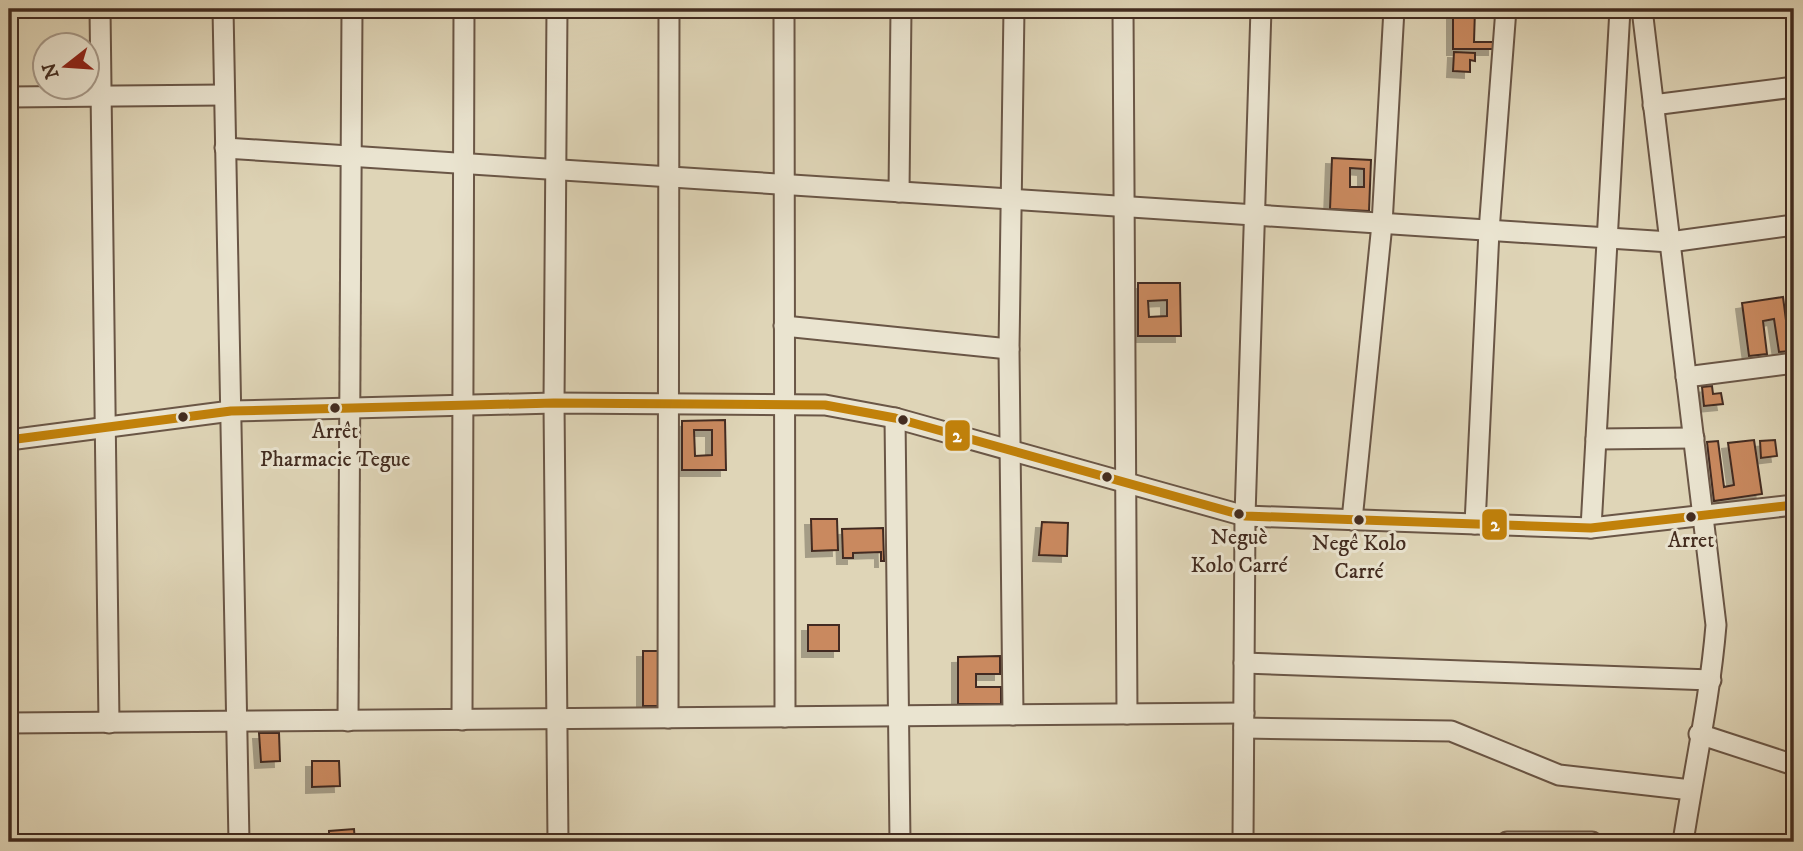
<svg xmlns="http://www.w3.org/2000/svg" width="1803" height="851" font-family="'IM FELL DW Pica',serif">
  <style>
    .building { fill: #c9895e; stroke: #432c20; stroke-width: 2; fill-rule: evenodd; filter: url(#shadow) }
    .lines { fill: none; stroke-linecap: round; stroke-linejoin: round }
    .minor-casing { stroke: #6a5646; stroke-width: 23 }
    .minor { stroke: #eae4d0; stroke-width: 19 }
    .bus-1-casing { stroke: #eae4d0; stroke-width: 14 }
    .bus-1 { stroke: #c1810a; stroke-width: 9 }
    .bus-dot { fill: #432c20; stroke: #eae4d0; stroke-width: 2.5 }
    .labels { text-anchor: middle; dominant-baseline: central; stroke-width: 6; stroke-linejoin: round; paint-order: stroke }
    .bus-label { font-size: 22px; fill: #432c20; stroke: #eae4d0 }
    .line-badge { stroke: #eae4d0; stroke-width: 2.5 }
    .badge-label { font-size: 19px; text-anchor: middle; font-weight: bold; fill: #fff }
  </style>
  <defs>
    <filter id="shadow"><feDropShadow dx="-6" dy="6" stdDeviation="0" flood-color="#0004"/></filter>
  </defs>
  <rect width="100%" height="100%" fill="#dfd5b7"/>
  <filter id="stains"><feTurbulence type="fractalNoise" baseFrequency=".00286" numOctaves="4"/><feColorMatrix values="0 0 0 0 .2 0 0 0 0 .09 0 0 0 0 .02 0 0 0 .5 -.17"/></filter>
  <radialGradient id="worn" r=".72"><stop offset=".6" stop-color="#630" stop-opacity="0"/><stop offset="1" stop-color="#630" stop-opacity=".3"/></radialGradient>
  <g class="building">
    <polygon points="1453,9 1475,9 1474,42 1494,42 1494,49 1453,49"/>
    <polygon points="1454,52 1475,53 1475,61 1470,60 1470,72 1453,71"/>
    <path d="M1332,158L1371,160L1369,211L1330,209ZM1350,168L1364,169V187H1350Z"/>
    <path d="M1138,283H1180L1181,336H1138ZM1167,300V316L1149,317L1148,301Z"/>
    <polygon points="1783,297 1790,351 1779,352 1774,319 1763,321 1767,354 1749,356 1742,303"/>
    <polygon points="1789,300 1794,300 1794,340"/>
    <polygon points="1712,386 1713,394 1721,393 1723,404 1704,406 1702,387"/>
    <path d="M725,420L726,470H682V421ZM694,430H712V455L695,456Z"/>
    <polygon points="1754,440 1762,494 1714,501 1707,442 1718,441 1724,487 1734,485 1728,443"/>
    <polygon points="1775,440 1777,456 1761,458 1760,441"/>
    <polygon points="811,519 837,519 838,550 812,551"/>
    <polygon points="1042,522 1068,523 1067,556 1039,555"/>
    <polygon points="883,528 884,561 881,561 881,552 853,553 853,558 843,558 842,529"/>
    <rect x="808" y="625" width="31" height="26"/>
    <polygon points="643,651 660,651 659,706 643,706"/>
    <polygon points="1000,656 1000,674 976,674 976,687 1001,687 1001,704 958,704 958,657"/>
    <polygon points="259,733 279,733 280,761 261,762"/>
    <polygon points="312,761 339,761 340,786 312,787"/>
    <polygon points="354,829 355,842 329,842 329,831"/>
  </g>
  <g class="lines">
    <defs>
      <g id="minor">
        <polyline points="100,9 109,723"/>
        <polyline points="223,9 239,842"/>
        <polyline points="557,9 554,403 558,842"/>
        <polyline points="784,9 785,717"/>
        <polyline points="1123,9 1127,714"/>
        <path d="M1642,9L1716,625C1710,698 1694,770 1683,842"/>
        <polyline points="9,97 224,95"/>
        <polyline points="1653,105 1794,87"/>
        <polyline points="225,148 1670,242 1794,225"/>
        <polyline points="899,192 901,9"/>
        <polyline points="784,326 1009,349"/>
        <polyline points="1686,377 1794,363"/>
        <polyline points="895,418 900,842"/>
        <polyline points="1596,439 1694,438"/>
        <polyline points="9,440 231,411 554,403 825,405 895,418 1245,516 1591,528 1794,505"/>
        <polyline points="1352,520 1382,224 1394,9"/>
        <polyline points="1475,524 1489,231 1506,9"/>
        <polyline points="1591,528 1620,9"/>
        <polyline points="1244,663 1711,680"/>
        <polyline points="1013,715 1009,349 1014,9"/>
        <polyline points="668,718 669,9"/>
        <polyline points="462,720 464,9"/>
        <polyline points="348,721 352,9"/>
        <polyline points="9,723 1244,713"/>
        <polyline points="1244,728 1451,731 1559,775 1691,790"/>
        <polyline points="1699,734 1794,765"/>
        <polyline points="1243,842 1245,516 1261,9"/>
        <polyline points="1507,842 1592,842"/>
      </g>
    </defs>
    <use href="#minor" class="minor-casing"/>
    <use href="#minor" class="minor"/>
    <defs>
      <polyline id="bus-1" points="9,440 231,411 554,403 825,405 895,418 1245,516 1591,528 1794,505"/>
    </defs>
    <use href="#bus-1" class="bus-1-casing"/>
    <use href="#bus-1" class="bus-1"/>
  </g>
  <g class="bus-dot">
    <circle cx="335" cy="408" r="6"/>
    <circle cx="183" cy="417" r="6"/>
    <circle cx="903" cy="420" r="6"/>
    <circle cx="1107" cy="477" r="6"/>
    <circle cx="1239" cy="514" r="6"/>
    <circle cx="1691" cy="517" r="6"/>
    <circle cx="1359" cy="520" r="6"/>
  </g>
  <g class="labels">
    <g class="bus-label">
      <text x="335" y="431">Arrêt<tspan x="335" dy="28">Pharmacie Tegue</tspan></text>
      <text x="1239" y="537">Neguè<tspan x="1239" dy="28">Kolo Carré</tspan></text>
      <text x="1691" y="540">Arret</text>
      <text x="1359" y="543">Negê Kolo<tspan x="1359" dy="28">Carré</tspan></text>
    </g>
  </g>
  <g class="line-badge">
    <rect x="944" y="419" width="27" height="33" rx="7" fill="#c1810a"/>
    <rect x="1481" y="508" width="27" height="33" rx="7" fill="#c1810a"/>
  </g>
  <g class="badge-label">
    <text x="957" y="442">2</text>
    <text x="1495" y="531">2</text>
  </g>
  <rect width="1803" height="851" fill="none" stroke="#dfd5b7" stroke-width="35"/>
  <rect x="10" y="10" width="1782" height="830" fill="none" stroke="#432c20" stroke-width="3.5"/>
  <rect x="18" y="18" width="1768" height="816" fill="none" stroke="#432c20" stroke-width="2"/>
  <g transform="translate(66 66) rotate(253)"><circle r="33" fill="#eae4d0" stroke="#a79a8a" stroke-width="2"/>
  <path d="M0-5L12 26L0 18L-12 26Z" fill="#8f2418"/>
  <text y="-10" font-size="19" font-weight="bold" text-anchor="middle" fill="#432c20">N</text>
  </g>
  <rect width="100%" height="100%" filter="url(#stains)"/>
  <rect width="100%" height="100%" fill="url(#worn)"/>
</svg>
